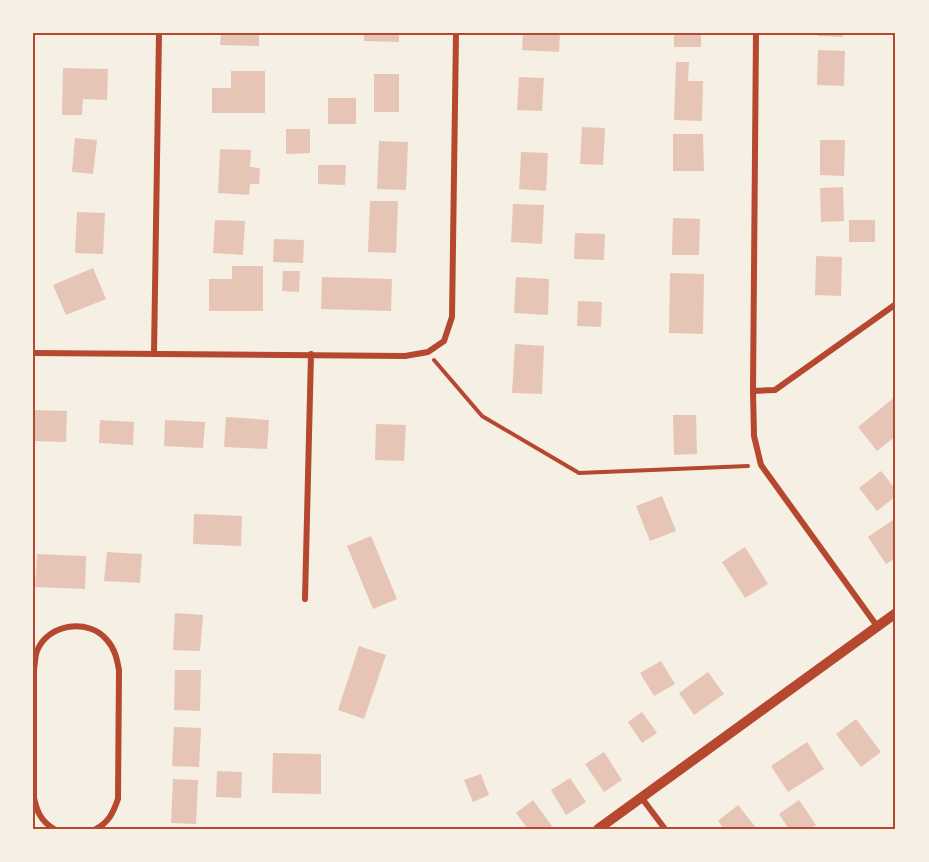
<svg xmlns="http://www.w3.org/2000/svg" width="929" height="862" font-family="'Archivo Narrow',sans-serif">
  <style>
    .building { fill: #e6c5b7 }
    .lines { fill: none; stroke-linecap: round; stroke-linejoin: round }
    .path { stroke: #b5482f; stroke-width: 4 }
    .minor { stroke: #b5482f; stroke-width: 6 }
    .tertiary { stroke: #b5482f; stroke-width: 10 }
    .neatline { fill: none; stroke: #b5482f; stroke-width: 2 }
  </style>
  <rect width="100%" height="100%" fill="#f6efe4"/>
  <g class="building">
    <polygon points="221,33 259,33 259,46 220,45"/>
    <polygon points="364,33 399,33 399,42 364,41"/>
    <polygon points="523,33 560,33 559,52 522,50"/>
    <rect x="674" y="33" width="27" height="14"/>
    <polygon points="818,33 843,33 843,37 818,36"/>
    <polygon points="818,50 845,51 844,86 817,85"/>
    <polygon points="676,62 689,62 688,81 703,81 702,121 674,120"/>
    <polygon points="63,68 108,69 107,100 83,99 82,115 62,115"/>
    <polygon points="231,71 265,71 265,113 212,113 212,88 231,88"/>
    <rect x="374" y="74" width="25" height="38"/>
    <polygon points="519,77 544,78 542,111 517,110"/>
    <rect x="328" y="98" width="28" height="26"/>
    <polygon points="582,127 605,128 603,165 580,164"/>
    <polygon points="286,129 310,129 310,153 286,154"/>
    <polygon points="673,134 703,134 704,171 673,171"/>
    <polygon points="75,138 97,140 93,174 72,172"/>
    <polygon points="820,140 845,140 844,176 820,175"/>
    <polygon points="379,141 408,142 406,190 377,189"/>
    <polygon points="220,149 251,150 250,167 260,168 259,184 250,184 249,195 218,193"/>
    <polygon points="521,152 548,153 546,191 519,189"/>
    <polygon points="318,165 346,165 345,185 318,184"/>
    <polygon points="843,187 844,221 821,222 820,188"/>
    <polygon points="370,201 398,201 396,253 368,252"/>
    <polygon points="513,204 544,205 542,244 511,242"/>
    <polygon points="77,212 105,213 103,254 75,253"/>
    <polygon points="673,218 700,219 699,255 672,255"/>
    <polygon points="215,220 245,221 243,255 213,253"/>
    <rect x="849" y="220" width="26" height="22"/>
    <polygon points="575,233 605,234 604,260 574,259"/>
    <polygon points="274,239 304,240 303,263 273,262"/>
    <polygon points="816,256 842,257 841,296 815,295"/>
    <polygon points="232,266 263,266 263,311 209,311 209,279 232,279"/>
    <polygon points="93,268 106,299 66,315 53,285"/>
    <polygon points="283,271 300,271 299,292 282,291"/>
    <polygon points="670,273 704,274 703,334 669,333"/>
    <polygon points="322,277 392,279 391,311 321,309"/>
    <polygon points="516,277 549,279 548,315 514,313"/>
    <polygon points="578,301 602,302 601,327 577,326"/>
    <polygon points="515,344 544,346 542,394 512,393"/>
    <polygon points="896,396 896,436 877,451 858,427"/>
    <polygon points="34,410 67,411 66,442 33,441"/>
    <polygon points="673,415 696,415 697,454 674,455"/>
    <polygon points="226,417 269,420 267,449 224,447"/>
    <polygon points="100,420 134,422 133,445 99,443"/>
    <polygon points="165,420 205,422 203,448 164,446"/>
    <polygon points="376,424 406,425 404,461 375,460"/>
    <polygon points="881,471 896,490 896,496 877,511 859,488"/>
    <polygon points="662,496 676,531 650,541 636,506"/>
    <polygon points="194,514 242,516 241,546 193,544"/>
    <polygon points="896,518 896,558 886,564 868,537"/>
    <polygon points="371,536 397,599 373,609 347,546"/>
    <polygon points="745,547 768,584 745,598 722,562"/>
    <polygon points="107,552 142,554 140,583 104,581"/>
    <polygon points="37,554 86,556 85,589 35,587"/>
    <polygon points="175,613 203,615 200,651 173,650"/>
    <polygon points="359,646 386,655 364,719 338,710"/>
    <polygon points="661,661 675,684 654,696 640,673"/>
    <polygon points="175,670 201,670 200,711 174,710"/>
    <polygon points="708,672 724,694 694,715 679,693"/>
    <polygon points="642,712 657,733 642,743 628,722"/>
    <polygon points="856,719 881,752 861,767 836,734"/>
    <polygon points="174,727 201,728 199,767 172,766"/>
    <polygon points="807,742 824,769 788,792 771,766"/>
    <polygon points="604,752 622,780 604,792 585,764"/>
    <polygon points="273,753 321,754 321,794 272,793"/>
    <polygon points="217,771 242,772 241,798 216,797"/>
    <polygon points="481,774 489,795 473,802 464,780"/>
    <polygon points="570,778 586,802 566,815 551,790"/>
    <polygon points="173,779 198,780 196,824 171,823"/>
    <polygon points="533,800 552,826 548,829 528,829 516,813"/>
    <polygon points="799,800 816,825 810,829 789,829 779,814"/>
    <polygon points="738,805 757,829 724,829 718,821"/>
  </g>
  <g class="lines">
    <polyline class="path" points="434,360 482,416 579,473 748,466"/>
    <g class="minor">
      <polyline points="756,33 753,391 754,436 761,465 877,626"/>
      <polyline points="33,353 405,356 428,352 444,341 452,317 456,33"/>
      <polyline points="154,354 159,33"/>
      <polyline points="753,391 775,390 896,304"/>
      <polyline points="305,599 311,354"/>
      <polyline points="641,797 665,829"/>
      <path d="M54,829C41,821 37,812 34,798V669C35,664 35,656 37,651C48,623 89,618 107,640C115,649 117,659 119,670L118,799C113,813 109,822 96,829"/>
    </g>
    <polyline class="tertiary" points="598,829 896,613"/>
  </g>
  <rect width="929" height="862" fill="none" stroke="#f6efe4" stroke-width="69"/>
  <rect x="34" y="34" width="860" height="794" class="neatline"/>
</svg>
